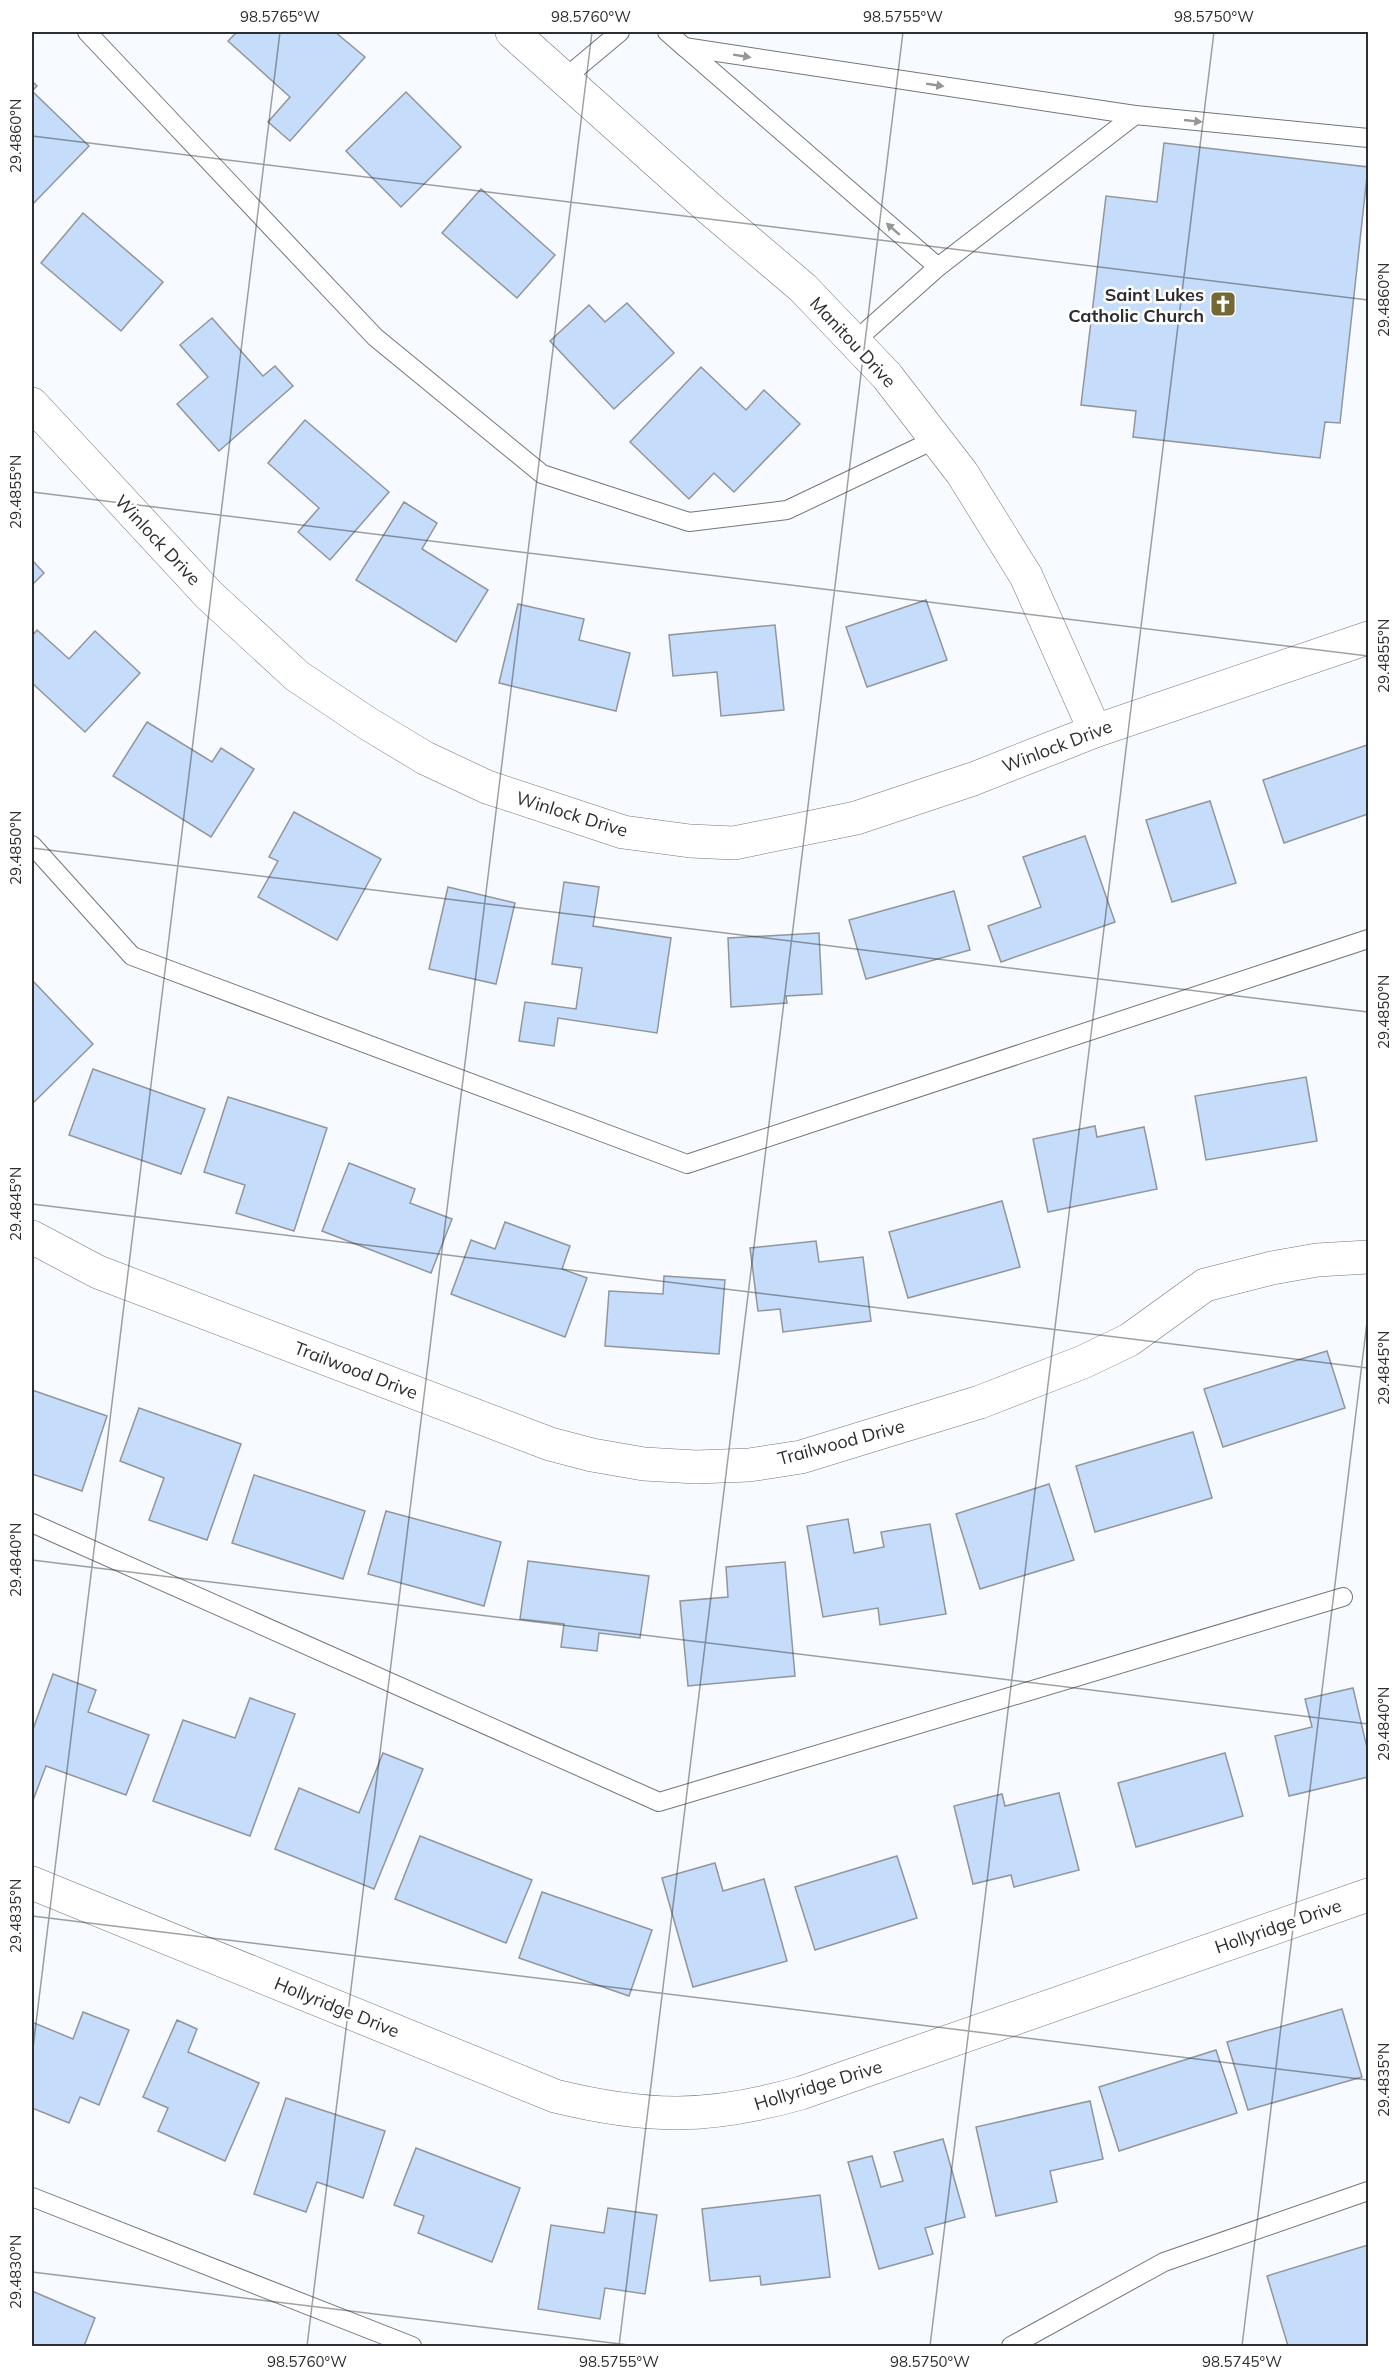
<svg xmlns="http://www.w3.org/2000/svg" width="1400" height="2378" font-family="Mulish,sans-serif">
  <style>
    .building { fill: #c5dcfb; stroke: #91969c; stroke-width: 1.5 }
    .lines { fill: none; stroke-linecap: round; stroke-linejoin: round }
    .service-casing { stroke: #72767c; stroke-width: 20 }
    .minor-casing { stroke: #72767c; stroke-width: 34 }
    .service { stroke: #fff; stroke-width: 18 }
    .minor { stroke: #fff; stroke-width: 33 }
    .oneway { fill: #969698 }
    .ticks { fill: none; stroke: #2d2e31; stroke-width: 1.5; stroke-opacity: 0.45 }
    .labels { text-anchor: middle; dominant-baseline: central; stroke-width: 5; stroke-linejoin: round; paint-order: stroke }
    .poi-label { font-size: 18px; font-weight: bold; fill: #2d2e31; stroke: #fff; text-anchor: end }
    .street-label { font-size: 18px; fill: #2d2e31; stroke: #fff }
    .neatline { fill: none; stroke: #2d2e31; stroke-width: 2 }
    .ticks-label { font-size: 15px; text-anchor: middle; fill: #2d2e31 }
  </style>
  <rect width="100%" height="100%" fill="#f7fafe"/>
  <g class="building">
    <polygon points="237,32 335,32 365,57 290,141 268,122 290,97 228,41"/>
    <polygon points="32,81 37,86 32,91 89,146 32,205"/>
    <polygon points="406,92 461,147 401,207 346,151"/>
    <polygon points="1164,143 1368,167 1340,423 1325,422 1320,458 1133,437 1136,411 1081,405 1106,196 1157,202"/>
    <polygon points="481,189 555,255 517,298 442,233"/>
    <polygon points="83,213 163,282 121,331 41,263"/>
    <polygon points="627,303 674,353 614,409 550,341 589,305 605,322"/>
    <polygon points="212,318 263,376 275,366 293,386 219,451 177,404 208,377 180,345"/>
    <polygon points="701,367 746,410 764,390 800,424 734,492 714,473 689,499 630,442"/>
    <polygon points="305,420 389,492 330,560 298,532 319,508 268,463"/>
    <polygon points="404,502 437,523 422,549 488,590 456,642 356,580"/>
    <polygon points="32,560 44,573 32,585"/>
    <polygon points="926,600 947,660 867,687 846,627"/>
    <polygon points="518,604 584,619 579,640 630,653 616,711 499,683"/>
    <polygon points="775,625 784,710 721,716 717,672 673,676 669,635"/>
    <polygon points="37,630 69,659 95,631 140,673 85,732 32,683 32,636"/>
    <polygon points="147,722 212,762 221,748 254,769 211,837 113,776"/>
    <polygon points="1367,745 1368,814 1284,843 1263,780"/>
    <polygon points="1210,801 1236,883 1172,902 1146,820"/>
    <polygon points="294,812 381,859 337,940 258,897 278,861 269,857"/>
    <polygon points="1085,836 1115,922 1001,962 988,926 1041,907 1023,857"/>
    <polygon points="564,882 599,887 593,926 671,938 657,1033 558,1018 554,1046 519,1041 525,1002 576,1009 582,968 552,964"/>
    <polygon points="448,887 515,903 496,984 429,969"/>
    <polygon points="954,891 970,950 866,979 849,920"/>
    <polygon points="819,933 822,994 786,996 787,1003 731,1007 728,938"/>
    <polygon points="32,980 93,1044 32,1104"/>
    <polygon points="93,1069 205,1109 181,1174 69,1135"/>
    <polygon points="1306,1077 1317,1141 1206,1160 1195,1096"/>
    <polygon points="228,1097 327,1128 294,1231 236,1213 245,1185 204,1172"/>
    <polygon points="1095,1126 1097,1137 1144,1127 1157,1189 1048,1212 1033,1139"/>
    <polygon points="349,1163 415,1189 410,1203 452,1219 431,1273 322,1231"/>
    <polygon points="1002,1201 1020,1267 908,1298 889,1232"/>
    <polygon points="505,1222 570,1246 562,1269 587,1278 565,1337 451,1294 471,1240 495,1249"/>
    <polygon points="816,1241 819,1262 863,1257 871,1321 783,1332 780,1309 758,1311 750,1248"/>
    <polygon points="664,1276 725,1280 719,1354 605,1346 609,1291 663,1294"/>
    <polygon points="1327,1351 1345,1408 1223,1447 1204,1389"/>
    <polygon points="32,1390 107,1416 82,1491 32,1474"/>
    <polygon points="139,1408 241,1444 207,1540 149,1520 164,1478 120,1461"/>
    <polygon points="1193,1432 1212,1498 1095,1532 1076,1466"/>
    <polygon points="254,1475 365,1511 343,1579 232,1543"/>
    <polygon points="1049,1484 1074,1560 980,1589 956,1514"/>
    <polygon points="386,1511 501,1542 484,1606 368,1574"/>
    <polygon points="848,1519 854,1553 884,1547 881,1532 930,1524 946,1614 880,1625 878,1608 823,1617 807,1526"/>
    <polygon points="528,1561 649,1576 640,1638 599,1633 597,1651 561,1647 564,1624 520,1619"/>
    <polygon points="785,1562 795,1676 688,1686 680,1601 728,1597 726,1567"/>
    <polygon points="53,1674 96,1690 88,1712 149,1735 126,1795 46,1766 32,1803 32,1732"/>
    <polygon points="1353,1688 1368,1752 1368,1777 1289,1796 1275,1736 1312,1727 1305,1699"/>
    <polygon points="250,1698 295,1714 250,1836 153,1801 183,1720 235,1738"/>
    <polygon points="383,1753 423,1769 374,1889 275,1849 299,1788 359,1813"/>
    <polygon points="1225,1753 1243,1816 1136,1847 1118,1783"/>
    <polygon points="1059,1793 1079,1870 1014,1887 1011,1875 973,1884 954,1806 1002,1794 1005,1806"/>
    <polygon points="420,1836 532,1880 506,1943 395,1899"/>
    <polygon points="897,1856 917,1918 815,1950 795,1887"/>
    <polygon points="715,1863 723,1891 764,1879 787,1961 693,1987 662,1878"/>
    <polygon points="542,1892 652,1930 629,1996 519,1958"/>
    <polygon points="1342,2009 1362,2077 1248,2110 1227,2042"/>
    <polygon points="83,2012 129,2030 99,2105 80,2097 69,2123 32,2108 32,2022 73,2039"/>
    <polygon points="177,2020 197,2029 188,2052 259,2083 225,2161 158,2131 168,2108 143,2097"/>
    <polygon points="1216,2050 1237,2113 1119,2151 1099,2087"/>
    <polygon points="286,2098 385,2131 363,2198 317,2182 306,2212 254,2194"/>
    <polygon points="1090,2101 1103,2159 1050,2171 1057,2202 996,2216 976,2127"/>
    <polygon points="943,2139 965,2217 925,2228 933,2254 879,2269 848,2162 872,2156 881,2187 903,2181 894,2152"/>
    <polygon points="416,2148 520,2188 492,2262 418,2233 424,2216 394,2205"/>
    <polygon points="820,2195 830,2277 761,2285 760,2276 710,2281 702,2209"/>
    <polygon points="608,2208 657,2215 645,2294 605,2288 600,2319 538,2309 551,2225 604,2233"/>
    <polygon points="1368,2245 1368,2346 1288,2346 1267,2276"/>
    <polygon points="32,2291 95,2318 84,2346 32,2346"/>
  </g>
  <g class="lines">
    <defs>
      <g id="service">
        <polyline points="87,32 375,337 542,474 689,522 787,510 936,439"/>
        <polyline points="667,32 938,267"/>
        <polyline points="684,47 1135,115 1368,138"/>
        <polyline points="565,78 620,32"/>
        <polyline points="854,342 938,267 1135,115"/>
        <polyline points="32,845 132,956 687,1164 1368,939"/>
        <polyline points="32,1523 659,1802 1343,1597"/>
        <polyline points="32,2197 412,2346"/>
        <polyline points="1011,2346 1164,2262 1368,2191"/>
      </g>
      <g id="minor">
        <polyline points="512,32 710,209 803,288 887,376 962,473 1026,576 1095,731"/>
        <polyline points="32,404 209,595 297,676 367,723 425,758 487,787 623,832 690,841 734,843 856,818 973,779 1095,731 1368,638"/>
        <polyline points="32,1237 98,1272 550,1444 592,1455 644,1464 696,1467 749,1465 801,1457 980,1402 1083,1362 1129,1340 1205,1285 1272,1268 1317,1260 1368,1257"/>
        <path d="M32,1883L555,2096C648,2119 709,2119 801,2093L1368,1895"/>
      </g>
    </defs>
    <use href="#service" class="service-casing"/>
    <use href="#minor" class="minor-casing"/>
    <use href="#service" class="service"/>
    <use href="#minor" class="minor"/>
  </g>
  <defs><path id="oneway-solid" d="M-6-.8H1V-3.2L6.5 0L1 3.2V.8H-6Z" transform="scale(1.5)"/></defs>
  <g class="oneway">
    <use href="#oneway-solid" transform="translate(742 56) rotate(9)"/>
    <use href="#oneway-solid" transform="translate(935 85) rotate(9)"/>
    <use href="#oneway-solid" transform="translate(1193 121) rotate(6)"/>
    <use href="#oneway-solid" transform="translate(893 229) rotate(-139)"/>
  </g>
  <path class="ticks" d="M32,136L1368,300M32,492L1368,656M32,848L1368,1012M32,1204L1368,1368M32,1560L1368,1724M32,1916L1368,2080M32,2056L280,32M32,2272L637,2346M307,2346L592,32M619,2346L903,32M930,2346L1214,32M1242,2346L1368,1314"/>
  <defs>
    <symbol id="church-square" viewBox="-11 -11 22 22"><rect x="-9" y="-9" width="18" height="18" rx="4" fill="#746835" stroke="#fff"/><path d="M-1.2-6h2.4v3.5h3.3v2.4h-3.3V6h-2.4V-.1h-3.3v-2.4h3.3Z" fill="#fff"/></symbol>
  </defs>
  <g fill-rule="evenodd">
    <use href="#church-square" x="1208" y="289" width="30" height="30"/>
  </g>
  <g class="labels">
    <g class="poi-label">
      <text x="1204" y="294">Saint Lukes<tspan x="1204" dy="21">Catholic Church</tspan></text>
    </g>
    <g class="street-label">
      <text transform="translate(853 342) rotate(47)">Manitou Drive</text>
      <text transform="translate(158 540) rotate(47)">Winlock Drive</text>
      <text transform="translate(1057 746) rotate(-21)">Winlock Drive</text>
      <text transform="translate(572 814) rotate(17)">Winlock Drive</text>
      <text transform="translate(356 1370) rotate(21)">Trailwood Drive</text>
      <text transform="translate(841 1442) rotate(-15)">Trailwood Drive</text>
      <text transform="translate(1278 1926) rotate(-19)">Hollyridge Drive</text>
      <text transform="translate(337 2007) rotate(22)">Hollyridge Drive</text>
      <text transform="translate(818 2085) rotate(-17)">Hollyridge Drive</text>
    </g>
  </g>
  <rect width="1400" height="2378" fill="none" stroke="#ffffff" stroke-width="66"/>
  <rect x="33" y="33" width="1334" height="2312" class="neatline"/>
  <g class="ticks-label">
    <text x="280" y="22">98.5765°W</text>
    <text x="591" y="22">98.5760°W</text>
    <text x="903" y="22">98.5755°W</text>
    <text x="1214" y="22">98.5750°W</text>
    <text transform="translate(16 136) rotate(-90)" y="5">29.4860°N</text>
    <text transform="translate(1384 300) rotate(-90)" y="5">29.4860°N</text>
    <text transform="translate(16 492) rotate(-90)" y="5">29.4855°N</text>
    <text transform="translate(1384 656) rotate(-90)" y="5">29.4855°N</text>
    <text transform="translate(16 848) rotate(-90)" y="5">29.4850°N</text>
    <text transform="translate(1384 1012) rotate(-90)" y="5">29.4850°N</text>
    <text transform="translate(16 1204) rotate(-90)" y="5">29.4845°N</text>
    <text transform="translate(1384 1368) rotate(-90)" y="5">29.4845°N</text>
    <text transform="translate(16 1560) rotate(-90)" y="5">29.4840°N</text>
    <text transform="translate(1384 1724) rotate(-90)" y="5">29.4840°N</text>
    <text transform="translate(16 1916) rotate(-90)" y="5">29.4835°N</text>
    <text transform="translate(1384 2080) rotate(-90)" y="5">29.4835°N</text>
    <text transform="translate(16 2272) rotate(-90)" y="5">29.4830°N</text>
    <text x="307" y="2367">98.5760°W</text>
    <text x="619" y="2367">98.5755°W</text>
    <text x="930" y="2367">98.5750°W</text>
    <text x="1242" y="2367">98.5745°W</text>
  </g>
</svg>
